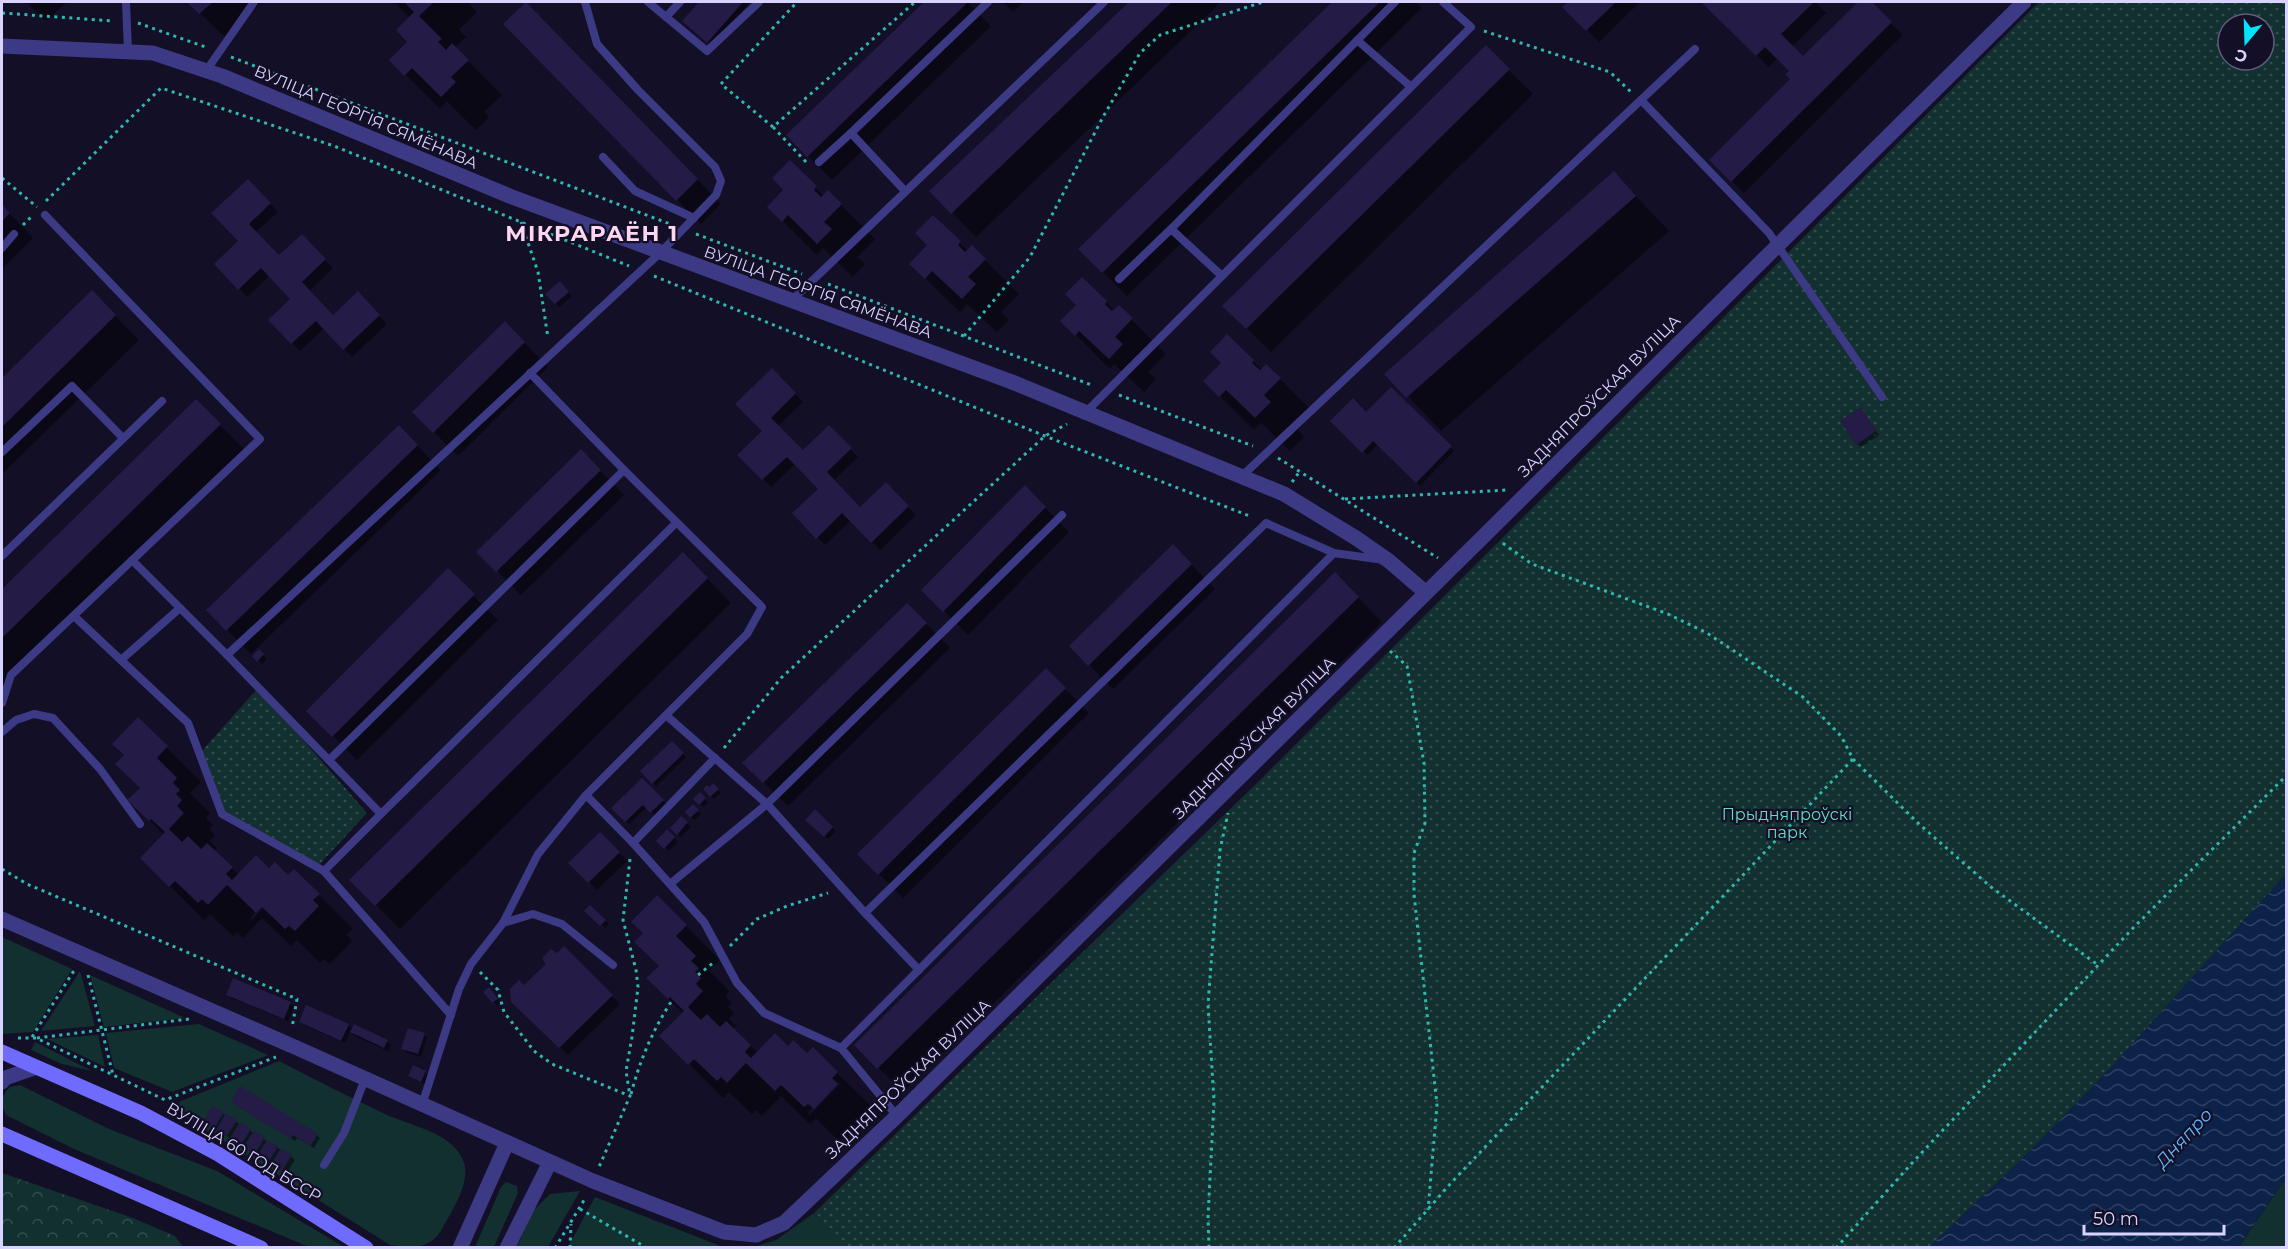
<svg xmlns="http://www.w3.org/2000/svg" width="2288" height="1249" font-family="Montserrat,sans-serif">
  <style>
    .green { fill: #12302f }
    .forest { fill: url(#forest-crowns) }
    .park { fill: url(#park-dots); fill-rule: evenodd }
    .water { fill: url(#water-waves) }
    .shadow { fill: #0007; fill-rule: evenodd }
    .building { fill: #241b47 }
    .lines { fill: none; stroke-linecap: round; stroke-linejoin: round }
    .path { stroke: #2fb8b0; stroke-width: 3; stroke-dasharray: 3 4.5; stroke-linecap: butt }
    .lane { stroke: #3d3a85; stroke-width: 8 }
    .street { stroke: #3d3a85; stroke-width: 15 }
    .secondary { stroke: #6f6bff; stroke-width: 15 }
    .labels { text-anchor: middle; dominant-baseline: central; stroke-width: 4.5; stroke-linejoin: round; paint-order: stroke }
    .street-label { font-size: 16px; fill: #d9d4ff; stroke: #130f26 }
    .park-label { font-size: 16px; fill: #5fe0c0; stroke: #130f26 }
    .water-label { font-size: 18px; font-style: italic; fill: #62b6ff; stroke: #130f26 }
    .district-label { font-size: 22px; font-weight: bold; letter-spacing: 1.5px; fill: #ffd6f0; stroke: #130f26 }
  </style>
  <defs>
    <pattern id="forest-crowns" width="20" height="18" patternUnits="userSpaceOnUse" patternTransform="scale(1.5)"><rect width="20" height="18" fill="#12302f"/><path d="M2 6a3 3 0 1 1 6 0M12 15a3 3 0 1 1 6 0" fill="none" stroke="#344d4e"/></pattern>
    <pattern id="park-dots" width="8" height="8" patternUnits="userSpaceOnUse" patternTransform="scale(1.5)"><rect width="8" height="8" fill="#12302f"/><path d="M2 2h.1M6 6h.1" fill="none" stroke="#344d4e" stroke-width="1.8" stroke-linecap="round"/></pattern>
    <pattern id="water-waves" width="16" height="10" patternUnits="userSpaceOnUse" patternTransform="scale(1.5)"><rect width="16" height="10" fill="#0c2248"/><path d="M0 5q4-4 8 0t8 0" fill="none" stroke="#2f4163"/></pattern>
  </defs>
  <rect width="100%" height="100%" fill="#130f26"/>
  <g class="green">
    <polygon points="2,937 72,969 33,1032 2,1034"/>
    <polygon points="80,971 95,1026 41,1031"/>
    <polygon points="90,975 185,1018 104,1027"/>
    <polygon points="199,1024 268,1055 172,1092 114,1068 106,1033"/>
    <polygon points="98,1035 105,1067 47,1039"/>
    <polygon points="35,1042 92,1071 62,1064 31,1050"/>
    <path d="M279,1061C314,1079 349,1097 385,1114C405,1123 436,1130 451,1144C458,1150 464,1159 465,1167C468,1186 452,1211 443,1227C432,1249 413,1249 390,1245L181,1114L176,1107L181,1101Z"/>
    <path d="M20,1085L109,1129L217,1171L344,1247H309L74,1149L6,1115C0,1103 1,1096 10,1087Z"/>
    <polygon points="2286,1178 2286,1247 2238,1248"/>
    <polygon points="506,1182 517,1186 518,1193 494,1247 475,1247 501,1187"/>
    <polygon points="580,1191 548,1247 516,1248 533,1211 550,1194"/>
    <polygon points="595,1197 723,1247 568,1247"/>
    <polygon points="814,1213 843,1247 750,1248 776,1240"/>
  </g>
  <polygon class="forest" points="2,1173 133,1218 175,1236 183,1247 2,1247"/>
  <g class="park">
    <path d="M2039,2H2286V874L2106,1073L2019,1162L1929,1247L843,1248L814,1213L1259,781ZM2228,24H2264V60H2228Z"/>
    <polygon points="258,688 367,813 317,867 222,814 199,754"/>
  </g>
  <polygon class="water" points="2286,874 2286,1178 2238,1247 1929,1247 2019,1162 2106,1073"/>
  <g class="shadow">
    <polygon points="26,2 67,2 46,21"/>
    <polygon points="188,2 262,2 225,37"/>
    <polygon points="394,2 467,2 477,12 459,30 466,37 455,48 502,95 484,112 489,117 476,130 447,101 440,109 391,60 409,42 410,18"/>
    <polygon points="701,2 750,2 711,45 684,21"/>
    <polygon points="926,2 967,2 991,26 832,180 788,136"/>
    <polygon points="1003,2 1024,2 1013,12"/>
    <polygon points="1131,2 1221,2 976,237 931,191"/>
    <polygon points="1334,2 1416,2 1422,8 1127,296 1080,249"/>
    <polygon points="1570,2 1640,2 1599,42 1564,7"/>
    <polygon points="1703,2 1815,2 1826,13 1792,47 1803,58 1860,2 1869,2 1903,35 1744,193 1711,160 1792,79 1791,71 1778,58 1769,67"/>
    <polygon points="550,28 721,204 701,224 677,200"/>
    <polygon points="1486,48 1533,94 1271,352 1224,306"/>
    <polygon points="790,162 824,196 828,192 875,239 857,257 865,264 853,277 823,248 817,255 769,207 785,190"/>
    <polygon points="1614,173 1669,231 1441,431 1387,374"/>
    <polygon points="248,181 278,212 256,232 279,257 302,236 333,268 309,291 333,317 358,294 387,324 352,357 324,328 300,351 271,320 293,299 270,275 247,297 216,264 240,242"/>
    <polygon points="2,206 33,238 2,269"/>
    <polygon points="933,217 968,251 972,247 1019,294 1001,312 1009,320 997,332 967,304 960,312 911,264 929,245"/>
    <polygon points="1082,279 1115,311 1119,307 1166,354 1148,372 1156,379 1144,392 1114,364 1110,369 1062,321 1078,305"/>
    <polygon points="560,283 572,296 559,307 548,294"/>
    <polygon points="92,292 139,340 2,474 2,381"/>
    <polygon points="505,323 548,367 458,456 434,432"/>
    <polygon points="1227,336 1262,370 1280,379 1314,413 1298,430 1304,437 1290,451 1261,423 1254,430 1205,381 1223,363"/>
    <polygon points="772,371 803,402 778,426 803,452 829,427 858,457 833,481 860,509 885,484 916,515 880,550 851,520 825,545 817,537 820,489 795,464 771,487 739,455 764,431"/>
    <polygon points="1391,389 1454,451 1420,486 1378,444 1367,455 1332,421 1366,414"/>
    <polygon points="196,401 244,449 2,686 2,591"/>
    <polygon points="1864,413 1879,435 1861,447 1857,444"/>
    <polygon points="399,427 441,470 251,654 227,630"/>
    <polygon points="581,451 624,495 521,595 479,552"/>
    <polygon points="1025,487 1069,532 968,635 923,590"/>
    <polygon points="1173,546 1215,589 1113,689 1071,646"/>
    <polygon points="683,554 731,603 400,929 351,880"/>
    <polygon points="448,571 498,620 357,760 308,711"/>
    <polygon points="1335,574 1382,622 903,1092 856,1045"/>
    <polygon points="907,605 950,648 788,806 744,763"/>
    <polygon points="259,651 267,659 262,664 254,656"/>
    <polygon points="1046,670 1089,713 903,898 859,854"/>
    <path d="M138,719L201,782L190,793L210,813L206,818L213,825L209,829L215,835L210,841L217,848L214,851L239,875L269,870L288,878L319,895L353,929L346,935L352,941L330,964L324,959L320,963L297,940L291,946L262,918L243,938L237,932L233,936L210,914L204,920L142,858L164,835L130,800L141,788L126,756ZM261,906L263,908L252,920L250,918Z"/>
    <polygon points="672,743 686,757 656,786 642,771"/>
    <polygon points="642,780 666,804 655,815 647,807 629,824 613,808"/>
    <polygon points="713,785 721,793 714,799 705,789 709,789"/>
    <polygon points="700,794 708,803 703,807 695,799"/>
    <polygon points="693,806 701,814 694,820 687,812"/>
    <polygon points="815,811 836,831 828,839 807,820"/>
    <polygon points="681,818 691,827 681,837 672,828"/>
    <polygon points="667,831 678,842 669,851 658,841"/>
    <polygon points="600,834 627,861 597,890 570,863"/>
    <path d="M657,897L720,960L709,971L729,991L725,996L732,1003L728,1007L734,1013L729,1019L736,1026L733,1029L758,1053L788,1048L807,1056L837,1073L872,1107L865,1113L871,1119L849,1142L843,1137L839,1141L816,1118L810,1124L781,1096L762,1116L756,1110L752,1114L729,1092L723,1098L661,1036L683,1013L648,978L660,966L645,934ZM838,1082L840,1084L810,1115L807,1113Z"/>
    <polygon points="590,907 609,924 605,928 586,911"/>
    <polygon points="564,948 620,1004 568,1055 512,1001"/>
    <polygon points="234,980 290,1003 294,1007 288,1021 231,998 228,994"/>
    <polygon points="492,993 500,1003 497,1005 494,1002"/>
    <polygon points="300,1022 348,1025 353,1030 387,1042 391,1045 388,1051 355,1036 350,1031 345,1043 304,1025"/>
    <polygon points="424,1035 427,1038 421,1057 406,1052 403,1049"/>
    <polygon points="425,1072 429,1076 425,1084 409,1076"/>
    <polygon points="236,1105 317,1135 320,1138 314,1148 297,1138 295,1141"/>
    <polygon points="214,1108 291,1156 295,1160 286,1174 209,1125"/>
  </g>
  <g class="building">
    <polygon points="187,2 213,2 199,14"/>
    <polygon points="404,2 434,2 419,16 442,39 438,42 446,50 452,43 469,60 451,77 456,82 441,97 412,68 404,76 389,60 407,42 396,30 414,12"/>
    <polygon points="526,2 698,179 676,201 503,24"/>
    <polygon points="699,2 743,2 707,43 682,21"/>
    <polygon points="924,2 968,2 807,157 786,135"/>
    <polygon points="1129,2 1172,2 951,214 929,191"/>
    <polygon points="1332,2 1380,2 1102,273 1078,249"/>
    <polygon points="1568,2 1616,2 1586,31 1562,7"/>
    <polygon points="1701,2 1814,2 1781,34 1803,56 1858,2 1872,2 1892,22 1731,182 1709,160 1790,79 1785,74 1789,71 1765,47 1756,56"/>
    <polygon points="1486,45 1510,69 1246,329 1222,306"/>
    <polygon points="790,160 817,186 814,190 821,197 828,190 842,204 824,222 832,229 817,244 788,215 782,222 767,207 783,190 772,178"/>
    <polygon points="1614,171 1636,196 1406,398 1384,374"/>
    <polygon points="248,179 271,203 249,224 279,255 302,234 326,259 302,282 333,315 358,291 380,315 343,350 316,321 291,344 268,320 290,299 261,268 238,290 214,264 238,241 211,213"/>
    <polygon points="2,204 10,213 2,221"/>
    <polygon points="933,215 961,241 958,245 965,252 972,245 986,259 968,277 976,284 962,299 932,271 925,279 909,264 927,245 915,233"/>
    <polygon points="1082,277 1107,301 1105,304 1112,311 1119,305 1133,318 1115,337 1123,344 1109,359 1079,331 1075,336 1060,321 1076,305 1065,294"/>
    <polygon points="560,281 569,292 555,304 545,294"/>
    <polygon points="92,290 116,315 2,427 2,378"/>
    <polygon points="505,321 525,342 433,433 412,412"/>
    <polygon points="1227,334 1254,360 1252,363 1260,370 1266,364 1281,378 1264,395 1271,402 1255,418 1226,390 1219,397 1203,381 1221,363 1210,352"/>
    <polygon points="772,368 796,393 771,418 803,450 829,425 852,448 827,472 860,507 886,482 909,506 871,543 842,513 816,539 792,513 818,489 787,457 762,480 737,455 762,431 735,404"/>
    <polygon points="1391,387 1452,446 1416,483 1373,441 1362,453 1330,421 1353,398 1366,412"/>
    <polygon points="196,399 221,424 2,638 2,589"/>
    <polygon points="1861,407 1876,431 1856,445 1840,421"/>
    <polygon points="399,425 418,445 226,631 206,610"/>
    <polygon points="581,449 601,470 496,572 476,552"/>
    <polygon points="1025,485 1046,507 943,612 921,590"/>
    <polygon points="1173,544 1192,564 1088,666 1069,646"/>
    <polygon points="683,552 708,578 375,906 349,880"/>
    <polygon points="448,568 475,594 332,737 306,711"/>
    <polygon points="1335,572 1359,597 877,1069 854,1045"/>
    <polygon points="907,603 927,623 763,783 742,763"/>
    <polygon points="259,649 264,654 257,662 252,656"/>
    <polygon points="1046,668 1066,688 878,875 857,854"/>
    <polygon points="138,717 168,746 157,758 177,778 173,783 180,790 176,794 182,800 177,806 184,813 169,829 182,842 188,836 201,849 207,843 233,867 226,874 232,880 256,855 269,868 275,862 288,875 294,869 320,894 313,900 319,906 295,931 289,926 285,929 262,907 256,913 227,885 208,905 202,899 198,903 175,881 169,887 140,858 165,832 151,819 149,821 127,800 140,788 115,764 124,755 112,744"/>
    <polygon points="672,741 684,753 652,784 640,771"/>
    <polygon points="642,778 664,800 650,813 643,805 625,822 611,808"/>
    <polygon points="713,783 719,789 710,797 703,789 707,785 709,787"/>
    <polygon points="700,792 706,798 699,805 693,799"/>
    <polygon points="693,804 699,810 690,818 685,812"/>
    <polygon points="815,809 833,827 824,837 805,820"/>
    <polygon points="681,816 688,822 677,835 670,828"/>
    <polygon points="667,829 675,837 664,849 656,841"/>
    <polygon points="600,832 620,852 588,883 568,863"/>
    <polygon points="657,895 687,925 676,936 696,956 691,961 699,968 695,972 701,978 696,984 703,991 688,1007 701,1020 707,1014 720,1027 726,1021 751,1045 745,1052 751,1058 775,1033 788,1046 793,1040 807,1053 813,1047 838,1072 832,1078 838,1084 814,1109 808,1104 804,1107 781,1085 775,1091 746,1063 727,1083 721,1077 717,1081 694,1059 688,1065 659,1036 684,1011 670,997 668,999 646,978 659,966 634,942 643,933 631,922"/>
    <polygon points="590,905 606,920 600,926 584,911"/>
    <polygon points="564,946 613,995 559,1048 511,1002 510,989 519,980 524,985 546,964 542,958 551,949 557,953"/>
    <polygon points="233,978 291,1002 284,1019 226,995"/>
    <polygon points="489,987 498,999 492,1003 483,992"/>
    <polygon points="306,1005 349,1024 341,1041 299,1022"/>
    <polygon points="354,1024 388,1040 384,1048 350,1032"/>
    <polygon points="408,1028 425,1033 418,1054 401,1049"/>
    <polygon points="413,1065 426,1071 421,1082 408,1076"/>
    <polygon points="240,1086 318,1134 310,1146 293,1135 291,1139 231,1102"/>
    <polygon points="213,1106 224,1112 214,1129 203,1121"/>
    <polygon points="226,1113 237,1120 227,1136 216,1130"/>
    <polygon points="240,1122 251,1129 241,1145 230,1138"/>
    <polygon points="254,1131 265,1137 255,1154 243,1147"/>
    <polygon points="267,1140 278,1146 268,1163 257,1156"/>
    <polygon points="281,1148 292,1155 282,1171 271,1164"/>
  </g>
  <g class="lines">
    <g class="path">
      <polyline points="2,13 113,21"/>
      <polyline points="138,23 208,48"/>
      <polyline points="1484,31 1610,72 1631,92"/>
      <polyline points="231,57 670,224"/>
      <polyline points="773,127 721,84 797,2"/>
      <polyline points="806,162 773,127 915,2"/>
      <polyline points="2,178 37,207"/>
      <polyline points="46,201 161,88 334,146 629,266"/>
      <polyline points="521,222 538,272 548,338"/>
      <polyline points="23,225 33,215"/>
      <polyline points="696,234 802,274"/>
      <polyline points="654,276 1045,436 1252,517"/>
      <polyline points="828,284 1094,386"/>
      <polyline points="964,336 1030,257 1103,117 1140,53 1160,35 1263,2"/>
      <polyline points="1119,395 1253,446"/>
      <polyline points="1278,458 1438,558"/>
      <polyline points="1292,482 1300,471"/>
      <polyline points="1345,499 1507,490"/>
      <polyline points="1390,651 1407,666 1424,763 1425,823 1414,853 1414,894 1437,1105 1428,1210"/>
      <polyline points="724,748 781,678 1045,436 1067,424"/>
      <polyline points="1853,759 1919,824 1991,887 2098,965"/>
      <polyline points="630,859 623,920 636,970 638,987 632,1037 626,1071 630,1096"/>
      <polyline points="2,869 27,884 297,999 292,1028"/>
      <polyline points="730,946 757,919 787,906 828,893"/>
      <polyline points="480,972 498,990 504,1012 534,1051 552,1064 630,1096 599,1167"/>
      <polyline points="88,975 113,1075"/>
      <polyline points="698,975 713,963"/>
      <polyline points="32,1037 75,969"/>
      <polyline points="18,1038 36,1038 165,1100 276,1057"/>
      <polyline points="37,1038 189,1019"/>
      <path d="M631,1094C640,1060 653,1029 673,999"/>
      <polyline points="580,1209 647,1248"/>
      <polyline points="555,1248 586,1197"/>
      <polyline points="570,1248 571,1224"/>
      <polyline points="1209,1248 1208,1217 1214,1101 1208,1004 1220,850 1228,813"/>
      <polyline points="1394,1248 1451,1183 1853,759 1841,736 1803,697 1707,633 1668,614 1532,564 1501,542"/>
      <polyline points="1836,1248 1912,1163 2134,927 2286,776"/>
    </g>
    <g class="lane">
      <polyline points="126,2 128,51"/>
      <polyline points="648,2 707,51 759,2"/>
      <polyline points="666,17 680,2"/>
      <polyline points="1357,40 1410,86"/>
      <polyline points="206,71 254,2"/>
      <polyline points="1641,100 1769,233 1882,397"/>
      <polyline points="603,157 635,191 694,218"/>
      <polyline points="819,162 851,133"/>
      <polyline points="905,191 851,133 988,2"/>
      <polyline points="1171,229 1222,276"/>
      <polyline points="2,248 14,234"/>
      <polyline points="1119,279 1171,229 1395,2"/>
      <polyline points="791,301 1104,2"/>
      <polyline points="1086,412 1471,27 1443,2"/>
      <polyline points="2,452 72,386 123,438"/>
      <polyline points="1242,476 1695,49"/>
      <polyline points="2,556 162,401"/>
      <polyline points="132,560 227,655 660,253 716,195 721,181 715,167 638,90 597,44 585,2"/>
      <polyline points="74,616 188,723 222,814 324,871"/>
      <polyline points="227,655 381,814 324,871 451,1015"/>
      <polyline points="121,660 180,608"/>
      <polyline points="2,703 11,675 260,439 45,215"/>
      <polyline points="667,716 767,804 865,913 1266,523 1334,553"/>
      <polyline points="2,732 16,720 34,714 53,718 100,769 140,824"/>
      <polyline points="329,760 624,470"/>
      <polyline points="586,795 633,843 715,758"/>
      <polyline points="381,814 676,523"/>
      <polyline points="633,843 704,922 737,983 764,1013 841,1048"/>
      <polyline points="670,884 767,804 1062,515"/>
      <polyline points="865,913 919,970"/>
      <polyline points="503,923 533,914 562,924 613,965"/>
      <polyline points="422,1105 459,989 471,964 503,923 538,854 586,795 747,634 762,607 624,470 530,373"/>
      <polyline points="897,1116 841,1048 1334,553 1384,560"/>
      <polyline points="324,1165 344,1133 365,1079"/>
    </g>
    <g class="street">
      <polyline points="2,46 153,53 222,76 512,197 1012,382 1284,494 1356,538 1389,561 1425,592"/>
      <polyline points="2,919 297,1048 593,1181 724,1232 756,1235 784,1223 897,1116 2024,2"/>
      <polyline points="2,1082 5,1078 34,1068"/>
      <polyline points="460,1248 507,1143"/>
      <polyline points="507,1248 550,1162"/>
    </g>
    <g class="secondary">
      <polyline points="2,1052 141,1113 218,1154 366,1248"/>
      <polyline points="2,1134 261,1248"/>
    </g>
  </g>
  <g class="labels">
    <g class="street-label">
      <text transform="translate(366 117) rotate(23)">ВУЛІЦА ГЕОРГІЯ СЯМЁНАВА</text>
      <text transform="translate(818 292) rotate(20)">ВУЛІЦА ГЕОРГІЯ СЯМЁНАВА</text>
      <text transform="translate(1599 396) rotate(-45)">ЗАДНЯПРОЎСКАЯ ВУЛІЦА</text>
      <text transform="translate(1254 738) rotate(-45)">ЗАДНЯПРОЎСКАЯ ВУЛІЦА</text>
      <text transform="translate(908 1079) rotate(-44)">ЗАДНЯПРОЎСКАЯ ВУЛІЦА</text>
      <text transform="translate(244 1152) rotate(31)">ВУЛІЦА 60 ГОД БССР</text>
    </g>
    <g class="park-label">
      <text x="1787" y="814">Прыдняпроўскі<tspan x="1787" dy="18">парк</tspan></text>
    </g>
    <g class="water-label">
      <text transform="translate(2184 1138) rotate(-47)">Дняпро</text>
    </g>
    <g class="district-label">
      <text x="592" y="233">МІКРАРАЁН 1</text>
    </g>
  </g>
  <rect width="2288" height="1249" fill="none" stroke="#d9d4ff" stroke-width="6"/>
  <g transform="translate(2246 42) rotate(199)"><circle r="28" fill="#130f26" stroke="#625e7d" stroke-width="1.5"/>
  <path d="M0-4.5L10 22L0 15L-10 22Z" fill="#00e5ff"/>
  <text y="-9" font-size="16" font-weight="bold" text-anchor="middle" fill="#d9d4ff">С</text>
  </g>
  <path d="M2084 1225v9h140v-9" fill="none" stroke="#d9d4ff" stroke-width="3"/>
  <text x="2093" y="1225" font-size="18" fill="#d9d4ff" stroke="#130f26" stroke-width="4.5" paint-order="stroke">50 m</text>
</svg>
